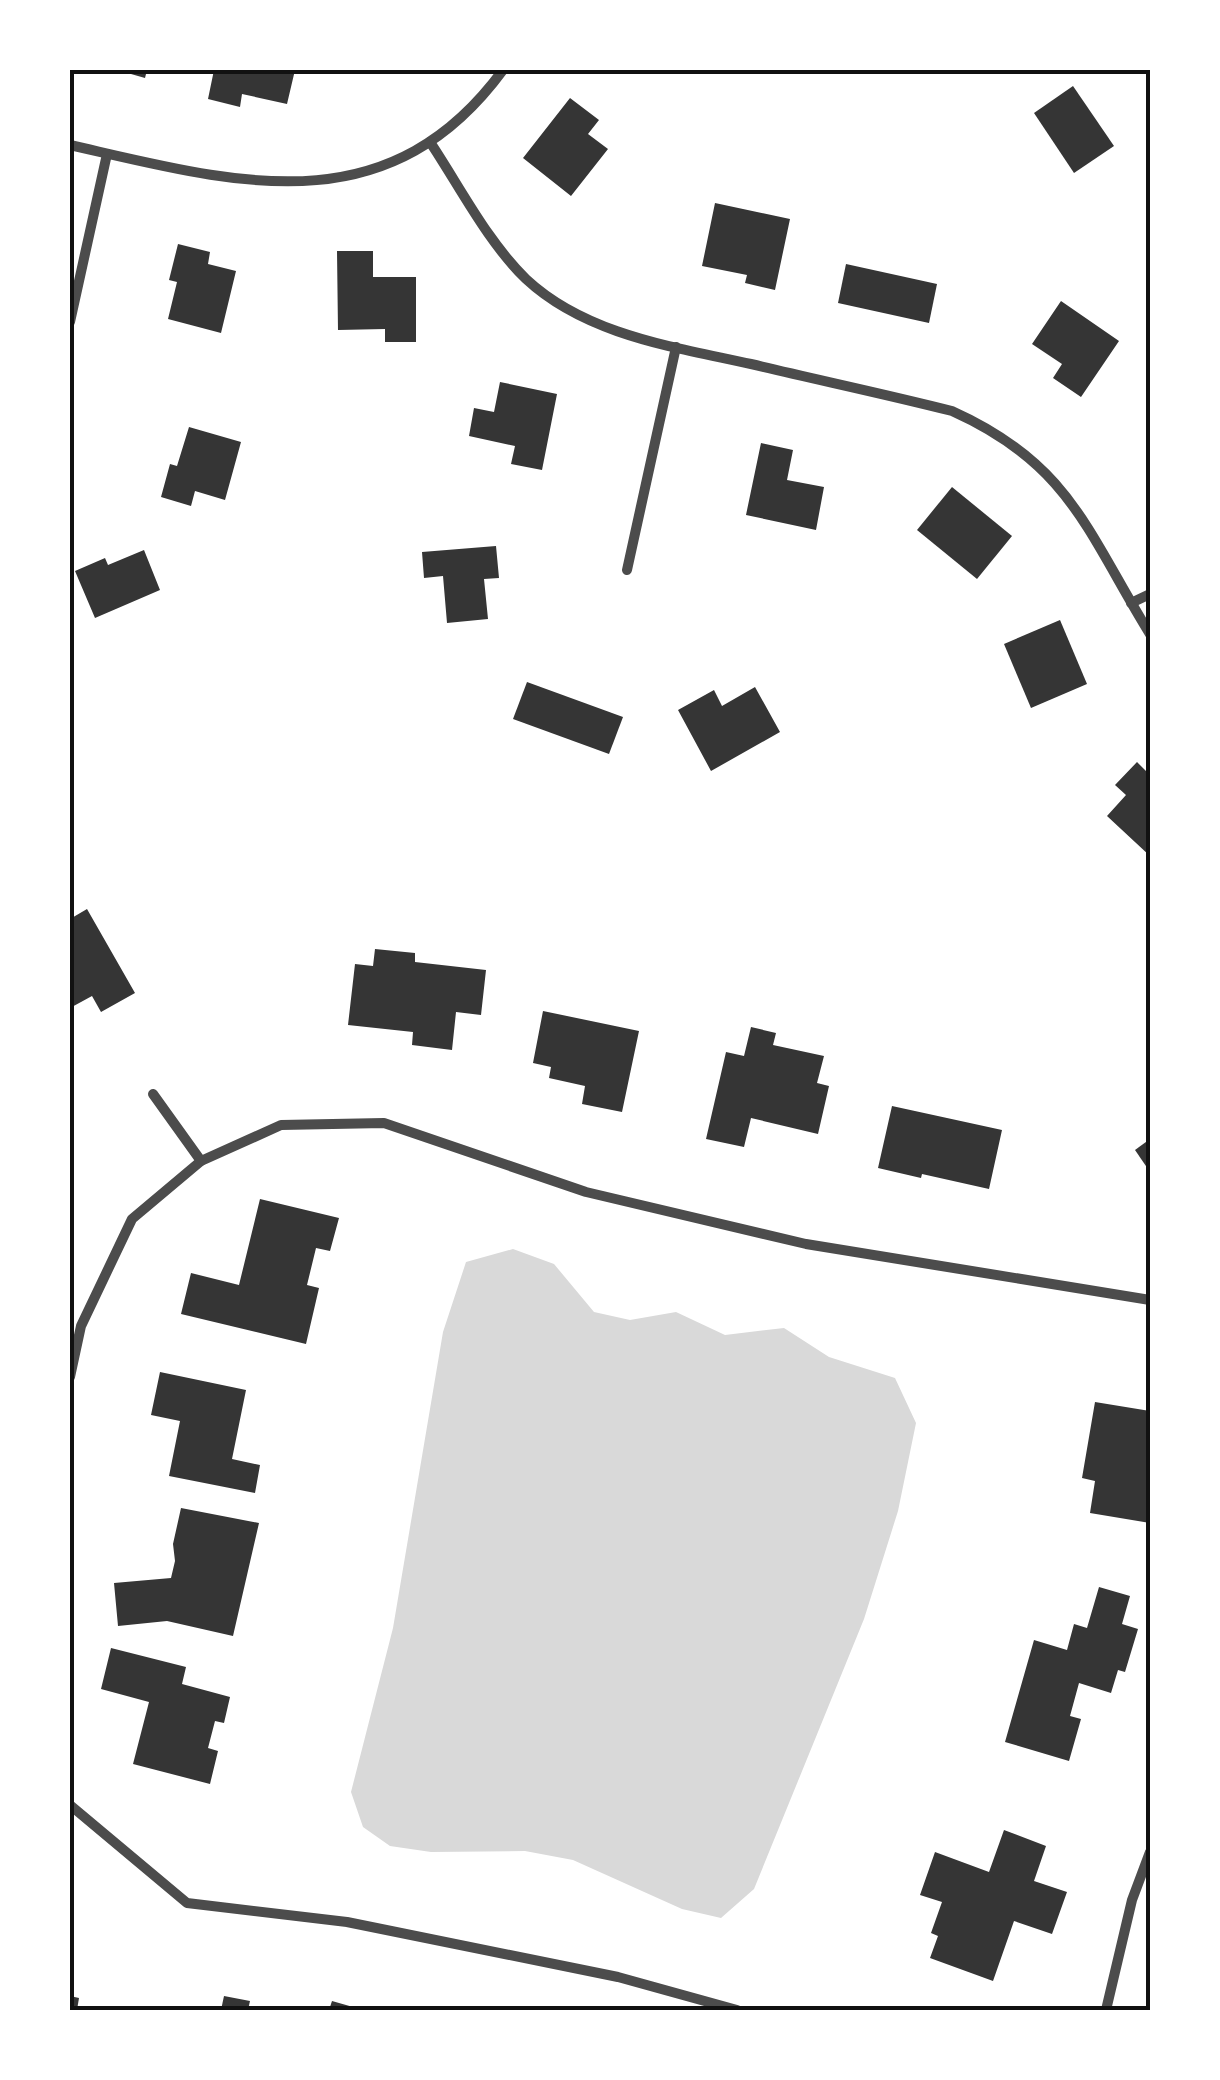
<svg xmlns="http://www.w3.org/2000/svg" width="1220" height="2080" font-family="'PT Sans Narrow',sans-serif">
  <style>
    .water { fill: #d9d9d9 }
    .building { fill: #353535 }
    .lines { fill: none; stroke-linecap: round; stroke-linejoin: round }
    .minor { stroke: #4c4c4c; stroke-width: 10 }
    .neatline { fill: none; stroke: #111; stroke-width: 4 }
  </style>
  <rect width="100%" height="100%" fill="#fff"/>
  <polygon class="water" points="513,1249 554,1264 594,1312 630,1320 676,1312 725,1335 784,1328 829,1357 895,1378 916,1423 898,1511 864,1619 754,1889 721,1918 682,1909 573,1860 525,1851 431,1852 390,1846 363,1827 351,1792 393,1628 443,1332 466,1262"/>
  <g class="building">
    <polygon points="117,70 147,70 145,78"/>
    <polygon points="214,70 295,70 287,104 242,94 240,107 208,99"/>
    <polygon points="1073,86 1114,146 1074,173 1034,113"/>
    <polygon points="570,98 599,120 588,134 608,149 571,196 523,158"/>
    <polygon points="715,203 790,219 775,290 745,283 747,275 702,266"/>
    <polygon points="178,244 210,252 208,264 236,271 221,333 168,319 177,282 169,280"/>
    <polygon points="337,251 373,251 373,277 416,277 416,342 385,342 385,329 338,330"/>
    <polygon points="846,264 937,284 929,323 838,303"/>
    <polygon points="1061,301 1119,341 1081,397 1053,378 1062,364 1032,344"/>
    <polygon points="500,382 557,394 542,470 511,464 515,446 469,436 474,408 494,412"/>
    <polygon points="189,427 241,442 225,500 195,491 191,506 161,497 170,464 177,466"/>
    <polygon points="761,443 793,450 787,480 824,487 816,530 746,515"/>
    <polygon points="952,487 1012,536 977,579 917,530"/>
    <polygon points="496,546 499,578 484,579 488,619 447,623 443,576 424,578 422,552"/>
    <polygon points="144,550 160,590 95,618 75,571 105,558 108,565"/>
    <polygon points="1060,620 1087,684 1031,708 1004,644"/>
    <polygon points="527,682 623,717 609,754 513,719"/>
    <polygon points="755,687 780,732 711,771 678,710 714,690 722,706"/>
    <polygon points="1137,762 1150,775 1150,856 1107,816 1126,795 1115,785"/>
    <polygon points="87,909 135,993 101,1012 92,996 70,1008 70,919"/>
    <polygon points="375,949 415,953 415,962 486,970 481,1015 456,1012 452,1050 412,1045 413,1032 348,1025 355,964 373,966"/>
    <polygon points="543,1011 639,1031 622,1112 582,1104 585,1086 549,1078 551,1067 533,1063"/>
    <polygon points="751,1027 776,1033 773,1045 824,1056 817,1083 829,1086 818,1134 751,1118 744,1147 706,1139 726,1052 744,1056"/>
    <polygon points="892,1106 1002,1130 989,1189 922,1174 921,1178 878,1168"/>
    <polygon points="1150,1139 1150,1172 1135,1150"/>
    <polygon points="260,1199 339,1218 330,1251 316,1248 307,1285 319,1288 306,1344 181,1314 191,1273 239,1285"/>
    <polygon points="160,1372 246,1390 232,1459 260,1465 255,1493 169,1476 180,1421 151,1415"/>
    <polygon points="1095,1402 1150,1411 1150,1523 1090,1513 1095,1481 1082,1478"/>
    <polygon points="181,1508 259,1523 233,1636 167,1621 118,1626 114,1583 171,1578 175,1561 173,1544"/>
    <polygon points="1099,1587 1130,1596 1122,1624 1138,1629 1125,1672 1118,1670 1111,1693 1079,1683 1070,1716 1081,1719 1069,1761 1005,1742 1034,1640 1067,1650 1074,1624 1087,1628"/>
    <polygon points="111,1648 186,1667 182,1684 230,1697 224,1723 215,1721 208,1748 218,1751 210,1784 133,1764 149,1702 101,1689"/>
    <polygon points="1004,1830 1046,1846 1034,1881 1067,1892 1052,1934 1014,1921 993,1981 930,1958 938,1936 931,1933 942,1902 920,1895 935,1852 989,1872"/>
    <polygon points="70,1996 79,1998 77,2010 70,2010"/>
    <polygon points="224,1996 250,2001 248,2010 221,2010"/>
    <polygon points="332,2001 360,2009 360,2010 329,2010"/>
  </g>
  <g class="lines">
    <g class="minor">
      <path d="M430,142C460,187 487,241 526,279C586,335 674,347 751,364C818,380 885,394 952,411C1070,464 1087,532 1150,634"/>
      <path d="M70,145C233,182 386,229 503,70"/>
      <polyline points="70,322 107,154"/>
      <polyline points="627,570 676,347"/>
      <polyline points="1131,603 1150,594"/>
      <polyline points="153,1094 201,1161"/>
      <polyline points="70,1377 81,1326 132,1219 201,1161 281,1125 384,1123 586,1192 806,1244 1150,1300"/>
      <polyline points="70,1805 187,1903 347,1922 618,1977 737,2010"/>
      <polyline points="1106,2010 1132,1900 1150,1852"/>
    </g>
  </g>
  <rect width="1220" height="2080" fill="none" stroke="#ffffff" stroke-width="145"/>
  <rect x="72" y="72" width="1076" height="1936" class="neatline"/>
</svg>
